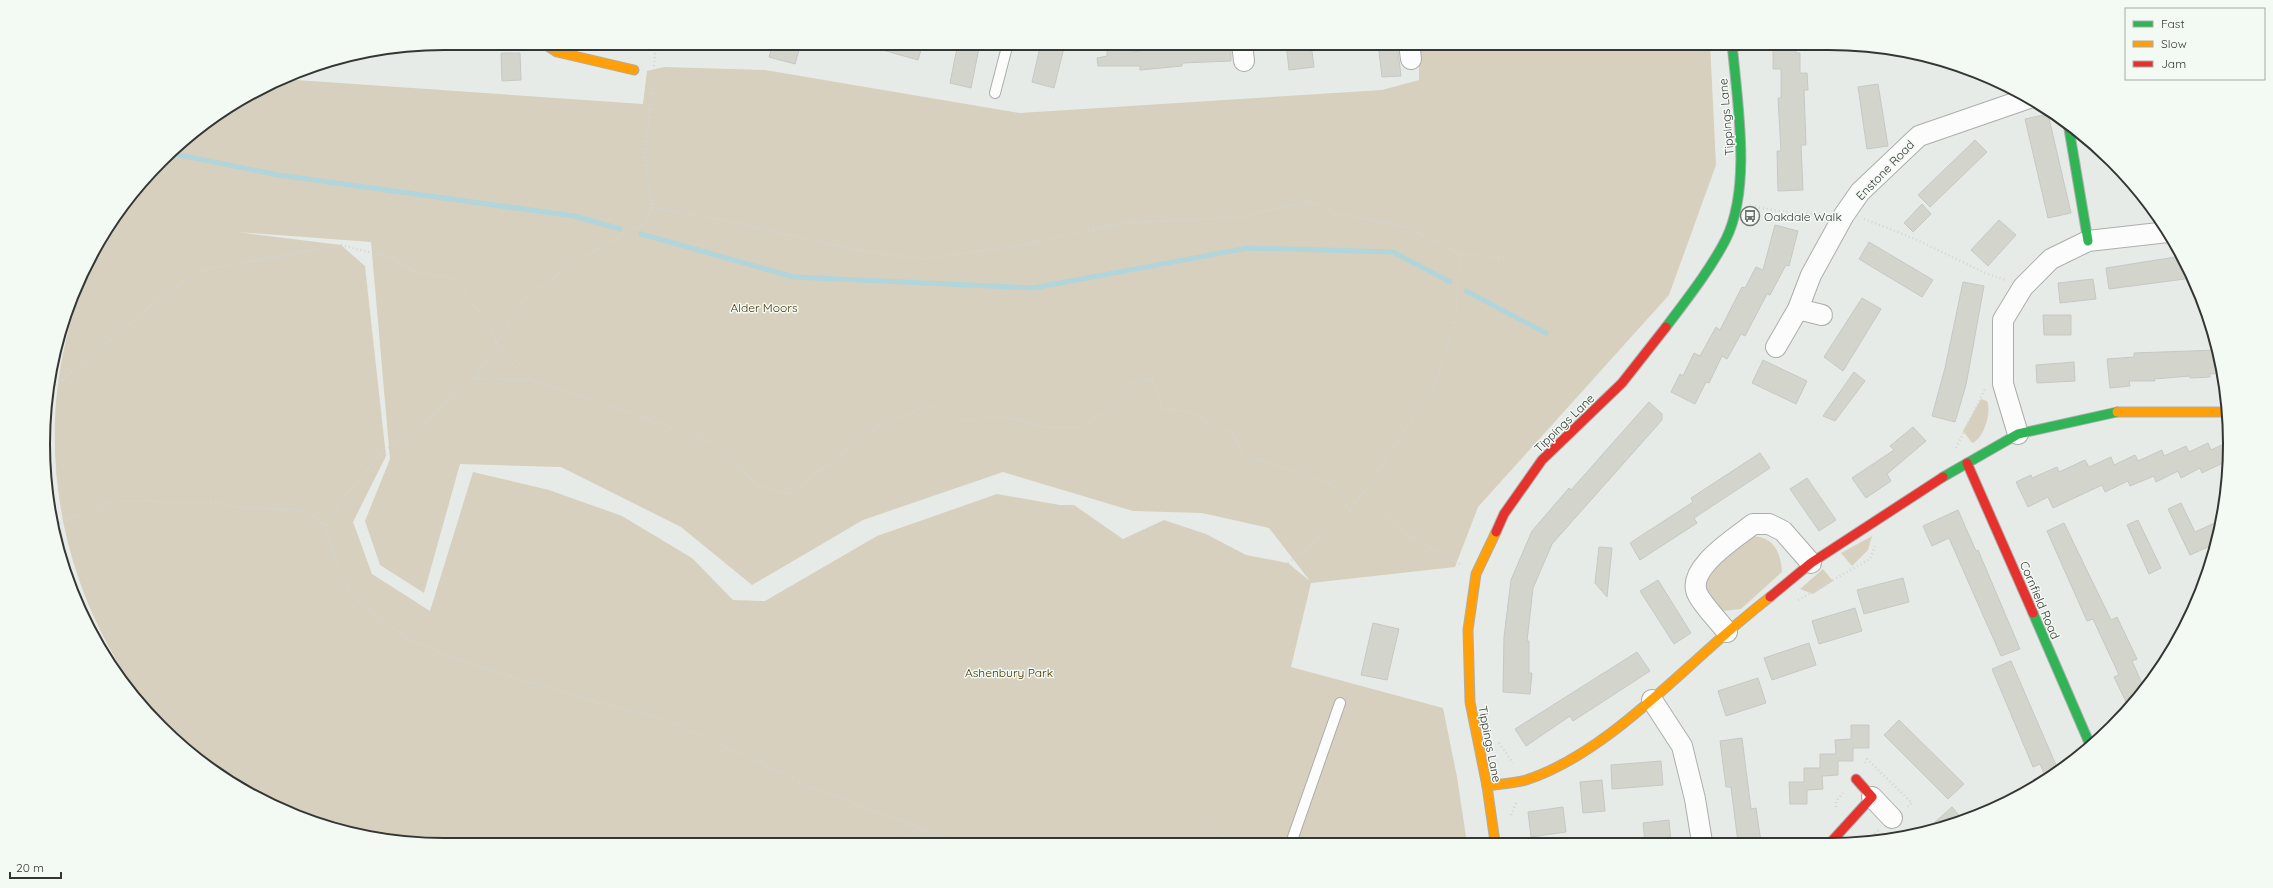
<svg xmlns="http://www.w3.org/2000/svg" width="2273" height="888" font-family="Quicksand,sans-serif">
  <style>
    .green { fill: #d7d0be; fill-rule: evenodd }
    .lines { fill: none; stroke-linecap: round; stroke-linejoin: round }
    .stream { stroke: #b1d5da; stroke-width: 5 }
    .building { fill: #d3d5cc; stroke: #c6c8c5 }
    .lane-casing { stroke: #acaeac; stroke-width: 12 }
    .street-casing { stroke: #acaeac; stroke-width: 22 }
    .fast-casing { stroke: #acaeac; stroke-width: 11 }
    .slow-casing { stroke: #acaeac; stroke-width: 11 }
    .jam-casing { stroke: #acaeac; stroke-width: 11 }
    .path { stroke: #d3d5d3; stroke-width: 2.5; stroke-dasharray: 1 3; stroke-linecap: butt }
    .lane { stroke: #fbfcfb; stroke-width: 10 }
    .street { stroke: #fbfcfb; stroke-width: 20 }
    .fast { stroke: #30b455; stroke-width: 9 }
    .slow { stroke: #ff9f0a; stroke-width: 9 }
    .jam { stroke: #e5322d; stroke-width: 9 }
    .labels { text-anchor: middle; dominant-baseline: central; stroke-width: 3; stroke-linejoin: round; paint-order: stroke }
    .street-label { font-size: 12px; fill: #343634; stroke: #f3f9f3 }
    .poi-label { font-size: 12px; fill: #343634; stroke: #f3f9f3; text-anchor: start }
    .park-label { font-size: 12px; fill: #453001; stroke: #f3f9f3 }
    .rim { fill: none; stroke: #343634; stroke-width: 2 }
  </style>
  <rect width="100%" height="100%" fill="#e7ebe7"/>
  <g class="green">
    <path d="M1419,43H1710L1716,165L1669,295L1478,507L1455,567L1311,583L1291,667L1443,708L1457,777L1467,843L444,845C410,841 374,839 341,831C330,829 320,824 310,820C272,806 231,787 199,761C0,582 0,247 242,98C254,90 269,85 282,79L643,104L647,71L664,67L765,70L1020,113L1382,90L1419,80ZM237,232L371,242L390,459L365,521L380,565L424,593L460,464L561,467L681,527L752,585L863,520L1003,472L1133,511L1202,513L1269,528L1310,581L1288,563L1246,555L1206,534L1164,520L1123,539L1074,505H1060L997,494L877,536L765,601L733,600L692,558L622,516L549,490L473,472L430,611L372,574L353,522L386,456L365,266L341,245Z"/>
    <path d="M1981,399L1987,401C1992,411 1984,439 1972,443L1963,431Z"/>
    <path d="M1754,536C1775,538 1781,554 1782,572L1741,609L1722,611L1710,601L1703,575L1708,568Z"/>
    <polygon points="1872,536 1868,550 1852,566 1841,553"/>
    <polygon points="1823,569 1833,581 1813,594 1800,589"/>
  </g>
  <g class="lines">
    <g class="stream">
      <polyline points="169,153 278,175 574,216 620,229"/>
      <polyline points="641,234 794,277 1033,288 1248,248 1393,252 1450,282"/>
      <polyline points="1466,291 1546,333"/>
    </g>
  </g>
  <g class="building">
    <polygon points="773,43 801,43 795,64 769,57"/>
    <polygon points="873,43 923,43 918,60 872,47"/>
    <polygon points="958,43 980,43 971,88 950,83"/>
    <polygon points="1041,43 1064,48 1054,88 1032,82"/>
    <polygon points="1184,43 1231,43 1231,61 1182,63 1182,66 1140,70 1140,66 1098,66 1097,58 1107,56 1107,50 1133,50 1133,52 1184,45"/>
    <polygon points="1286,43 1311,43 1314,67 1289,70"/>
    <polygon points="1378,43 1397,43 1401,76 1382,77"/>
    <polygon points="1773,43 1795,43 1796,53 1800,53 1800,73 1807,73 1808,90 1804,90 1806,145 1801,145 1803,190 1778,191 1777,151 1781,151 1778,98 1781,98 1781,69 1773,69"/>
    <polygon points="501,53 520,53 521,80 502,81"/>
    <polygon points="1878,84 1888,146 1867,149 1858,87"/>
    <polygon points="2048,114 2071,213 2048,218 2025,119"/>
    <polygon points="1975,140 1987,152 1930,207 1918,195"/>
    <polygon points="1922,204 1931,214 1913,232 1904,223"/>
    <polygon points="1999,220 2016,235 1988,266 1971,250"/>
    <polygon points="1775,225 1798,231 1789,266 1786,265 1770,295 1767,294 1745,336 1741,334 1727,359 1722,356 1709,383 1706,382 1695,404 1671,392 1680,374 1683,376 1694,353 1700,356 1716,327 1720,330 1742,287 1745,288 1756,267 1763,270"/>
    <polygon points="1869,242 1933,280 1922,297 1859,259"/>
    <polygon points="2182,256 2192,278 2109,289 2106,268"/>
    <polygon points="2093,279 2096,299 2060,303 2058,283"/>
    <polygon points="1963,282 1984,286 1966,385 1955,422 1932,416 1945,368"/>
    <polygon points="1862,298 1881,309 1843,371 1824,357"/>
    <polygon points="2043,315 2071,315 2071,335 2044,335"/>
    <polygon points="2217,350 2222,373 2210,374 2210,377 2190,378 2190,376 2154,379 2155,381 2129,381 2130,386 2110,388 2107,359 2134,357 2134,353"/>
    <polygon points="1763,360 1807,381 1796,404 1752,383"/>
    <polygon points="2074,362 2075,381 2037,383 2036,365"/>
    <polygon points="1854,372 1865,381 1835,421 1823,416"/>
    <polygon points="1649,402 1662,414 1662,420 1552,544 1533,588 1527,641 1529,641 1529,673 1532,673 1530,694 1503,692 1504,637 1511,580 1532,531 1569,488 1571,490"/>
    <polygon points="1913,427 1926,441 1887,474 1891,481 1866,498 1852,478 1894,450 1890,446"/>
    <polygon points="2228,442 2229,460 2202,473 2200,468 2181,478 2178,471 2156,482 2154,476 2130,486 2128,481 2105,492 2102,485 2053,508 2048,497 2028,507 2016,482 2031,475 2032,478 2057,467 2059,472 2085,460 2089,467 2111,457 2114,465 2135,455 2138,461 2162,450 2164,456 2186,446 2189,452 2208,443 2211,450"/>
    <polygon points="1760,453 1770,468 1694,518 1697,523 1640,560 1630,543 1693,502 1691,498"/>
    <polygon points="1807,478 1836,520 1819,531 1790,489"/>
    <polygon points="2181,503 2195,532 2221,520 2217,543 2190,555 2168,509"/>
    <polygon points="1958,510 1976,551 1978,550 2020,649 2001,656 1949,538 1932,546 1923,526"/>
    <polygon points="2138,520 2161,568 2149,574 2127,525"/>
    <polygon points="2064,523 2111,620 2117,617 2137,659 2132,661 2144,688 2128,706 2114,677 2119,675 2093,619 2087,621 2047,531"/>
    <polygon points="1599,547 1612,548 1607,597 1595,583"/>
    <polygon points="1903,578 1909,602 1864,614 1857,590"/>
    <polygon points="1658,580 1691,633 1674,644 1640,591"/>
    <polygon points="1855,608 1862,631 1819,644 1812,621"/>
    <polygon points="1373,623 1399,629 1387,680 1361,675"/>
    <polygon points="1809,643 1816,665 1772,680 1764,658"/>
    <polygon points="1637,652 1650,671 1573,721 1570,716 1526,746 1515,729"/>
    <polygon points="2011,661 2059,772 2047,780 2040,764 2033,767 1992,669"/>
    <polygon points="1758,678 1766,703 1726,716 1718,691"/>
    <polygon points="1899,720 1964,784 1948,799 1884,735"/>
    <polygon points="1851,725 1869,725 1869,748 1853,748 1853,761 1838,761 1838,775 1822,776 1823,789 1807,790 1807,804 1790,804 1789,782 1804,782 1804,768 1820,768 1820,754 1836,754 1835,740 1851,739"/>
    <polygon points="1742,738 1751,809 1756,808 1761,842 1738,842 1731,787 1726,787 1720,741"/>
    <polygon points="1661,761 1663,785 1612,789 1611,765"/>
    <polygon points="1602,780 1605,811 1583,813 1580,782"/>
    <polygon points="1563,807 1566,832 1531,837 1528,812"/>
    <polygon points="1952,807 1963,820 1926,830"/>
    <polygon points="1669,820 1671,842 1645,842 1643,823"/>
  </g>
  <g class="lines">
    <defs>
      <g id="lane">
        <polyline points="995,93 1008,43"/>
        <polyline points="1291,843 1340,703"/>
      </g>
      <g id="street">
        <polyline points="1242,43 1244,61"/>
        <polyline points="1409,43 1411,59"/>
        <polyline points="1798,309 1822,315"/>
        <polyline points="1776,347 1798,309 1811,275 1844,215 1860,192 1919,136 2029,98"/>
        <polyline points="2018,434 2003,384 2003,320 2023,287 2051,259 2088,241 2168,232"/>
        <path d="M1727,632C1718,620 1705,608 1698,595C1684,569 1736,538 1753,524H1769L1783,531L1811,563"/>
        <polyline points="1652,700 1682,746 1695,799 1702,842"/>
        <polyline points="1872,797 1892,818"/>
      </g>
      <g id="fast">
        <polyline points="2068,123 2088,241"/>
        <path d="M1666,327C1687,299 1710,270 1726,239C1752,186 1737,101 1732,43"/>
        <polyline points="1943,477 2018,434 2117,412"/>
        <polyline points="2033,613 2091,747"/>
      </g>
      <g id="slow">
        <polyline points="543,43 557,52 634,70"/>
        <polyline points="2117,412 2227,412"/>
        <path d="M1487,786C1500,784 1514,783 1526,780C1591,759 1653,699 1703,654C1725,634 1747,615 1770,597"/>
        <polyline points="1495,842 1487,786 1470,702 1468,630 1476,574 1496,532"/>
      </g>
      <g id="jam">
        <polyline points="1967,463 2033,613"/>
        <polyline points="1496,532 1504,514 1542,460 1622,383 1666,327"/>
        <polyline points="1770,597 1811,563 1943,477"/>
        <polyline points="1831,842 1872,797 1856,779"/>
      </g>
    </defs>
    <use href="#lane" class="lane-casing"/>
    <use href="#street" class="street-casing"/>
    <use href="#fast" class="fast-casing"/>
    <use href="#slow" class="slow-casing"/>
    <use href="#jam" class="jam-casing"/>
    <g class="path">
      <polyline points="654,66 656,43"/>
      <polyline points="1755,207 1786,212 1823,214"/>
      <polyline points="652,208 724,220 855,250 924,259 1013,247 1122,223 1241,217 1310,201 1335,213 1407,227 1460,254 1505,258"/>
      <polyline points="1864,219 1913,238 1985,273 2006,280"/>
      <polyline points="475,378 526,297 579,259 645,223 652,208 645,154 653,77"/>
      <polyline points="46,393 173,288 203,270 341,245 390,257 415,272 454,278 487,322 503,355 531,380 708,440 758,485 790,494 868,432 922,408 937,405 966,421 1001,416 1046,427 1080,427 1104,412 1129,384 1152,378 1158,393 1161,408 1189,412 1234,434 1242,456 1303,473 1334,486 1350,511 1332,529 1288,563"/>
      <polyline points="1956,448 1985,389"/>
      <polyline points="1363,493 1403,533 1460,564"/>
      <polyline points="1350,511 1433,389 1456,319 1460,254"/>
      <polyline points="325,525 341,501 385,449 408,438 463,384 475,378 531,380"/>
      <polyline points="52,526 110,502 151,501 182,504 218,502 242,508 306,510 325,525 342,578 359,601 403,636 457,660 587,699 668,720 809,786 914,826 966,844"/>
      <polyline points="1798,600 1870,559 1875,546"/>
      <polyline points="1499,743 1513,763"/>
      <polyline points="1865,763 1867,759 1912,803 1906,808"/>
      <polyline points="1836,807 1836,801 1843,793"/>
      <polyline points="1511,815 1517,801"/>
      <polyline points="1198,823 1237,843"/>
      <polyline points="1866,842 1879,830"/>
      <polyline points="876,844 928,831"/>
    </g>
    <use href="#lane" class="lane"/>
    <use href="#street" class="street"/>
    <use href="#fast" class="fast"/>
    <use href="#slow" class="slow"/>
    <use href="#jam" class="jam"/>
  </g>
  <defs>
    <symbol id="bus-ring" viewBox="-11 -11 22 22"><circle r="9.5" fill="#f3f9f3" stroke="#737573" stroke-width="1.5"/><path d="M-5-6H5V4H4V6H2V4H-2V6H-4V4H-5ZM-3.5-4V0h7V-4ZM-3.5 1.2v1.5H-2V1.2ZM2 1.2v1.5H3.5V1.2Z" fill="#737573"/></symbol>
  </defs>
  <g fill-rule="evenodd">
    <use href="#bus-ring" x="1739" y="205" width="22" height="22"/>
  </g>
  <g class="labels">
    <g class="street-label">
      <text transform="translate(1726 117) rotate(-95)">Tippings Lane</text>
      <text transform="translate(1885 170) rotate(-46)">Enstone Road</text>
      <text transform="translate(1564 423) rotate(-44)">Tippings Lane</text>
      <text transform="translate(2040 600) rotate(67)">Cornfield Road</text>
      <text transform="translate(1490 744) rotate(79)">Tippings Lane</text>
    </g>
    <g class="poi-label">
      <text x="1764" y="216">Oakdale Walk</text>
    </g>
    <g class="park-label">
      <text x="764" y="307">Alder Moors</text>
      <text x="1009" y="672">Ashenbury Park</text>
    </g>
  </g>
  <path d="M0 0H2273V888H0ZM444 50H1829A394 394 0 0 1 2223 444V444A394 394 0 0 1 1829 838H444A394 394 0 0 1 50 444V444A394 394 0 0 1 444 50Z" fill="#f3f9f3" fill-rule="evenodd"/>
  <path class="rim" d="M444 50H1829A394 394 0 0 1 2223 444V444A394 394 0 0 1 1829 838H444A394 394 0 0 1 50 444V444A394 394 0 0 1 444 50Z"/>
  <rect x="2125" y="8" width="140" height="72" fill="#f3f9f3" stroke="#a7aba7"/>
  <rect x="2133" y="21" width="20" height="6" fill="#30b455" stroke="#a7aba7"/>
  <text x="2161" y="28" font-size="12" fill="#343634">Fast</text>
  <rect x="2133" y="41" width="20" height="6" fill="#ff9f0a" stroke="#a7aba7"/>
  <text x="2161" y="48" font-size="12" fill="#343634">Slow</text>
  <rect x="2133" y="61" width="20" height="6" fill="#e5322d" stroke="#a7aba7"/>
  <text x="2161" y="68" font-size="12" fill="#343634">Jam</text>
  <path d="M10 872v6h51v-6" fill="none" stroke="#343634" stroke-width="2"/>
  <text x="16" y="872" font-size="12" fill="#343634" stroke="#f3f9f3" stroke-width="3" paint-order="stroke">20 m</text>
</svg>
